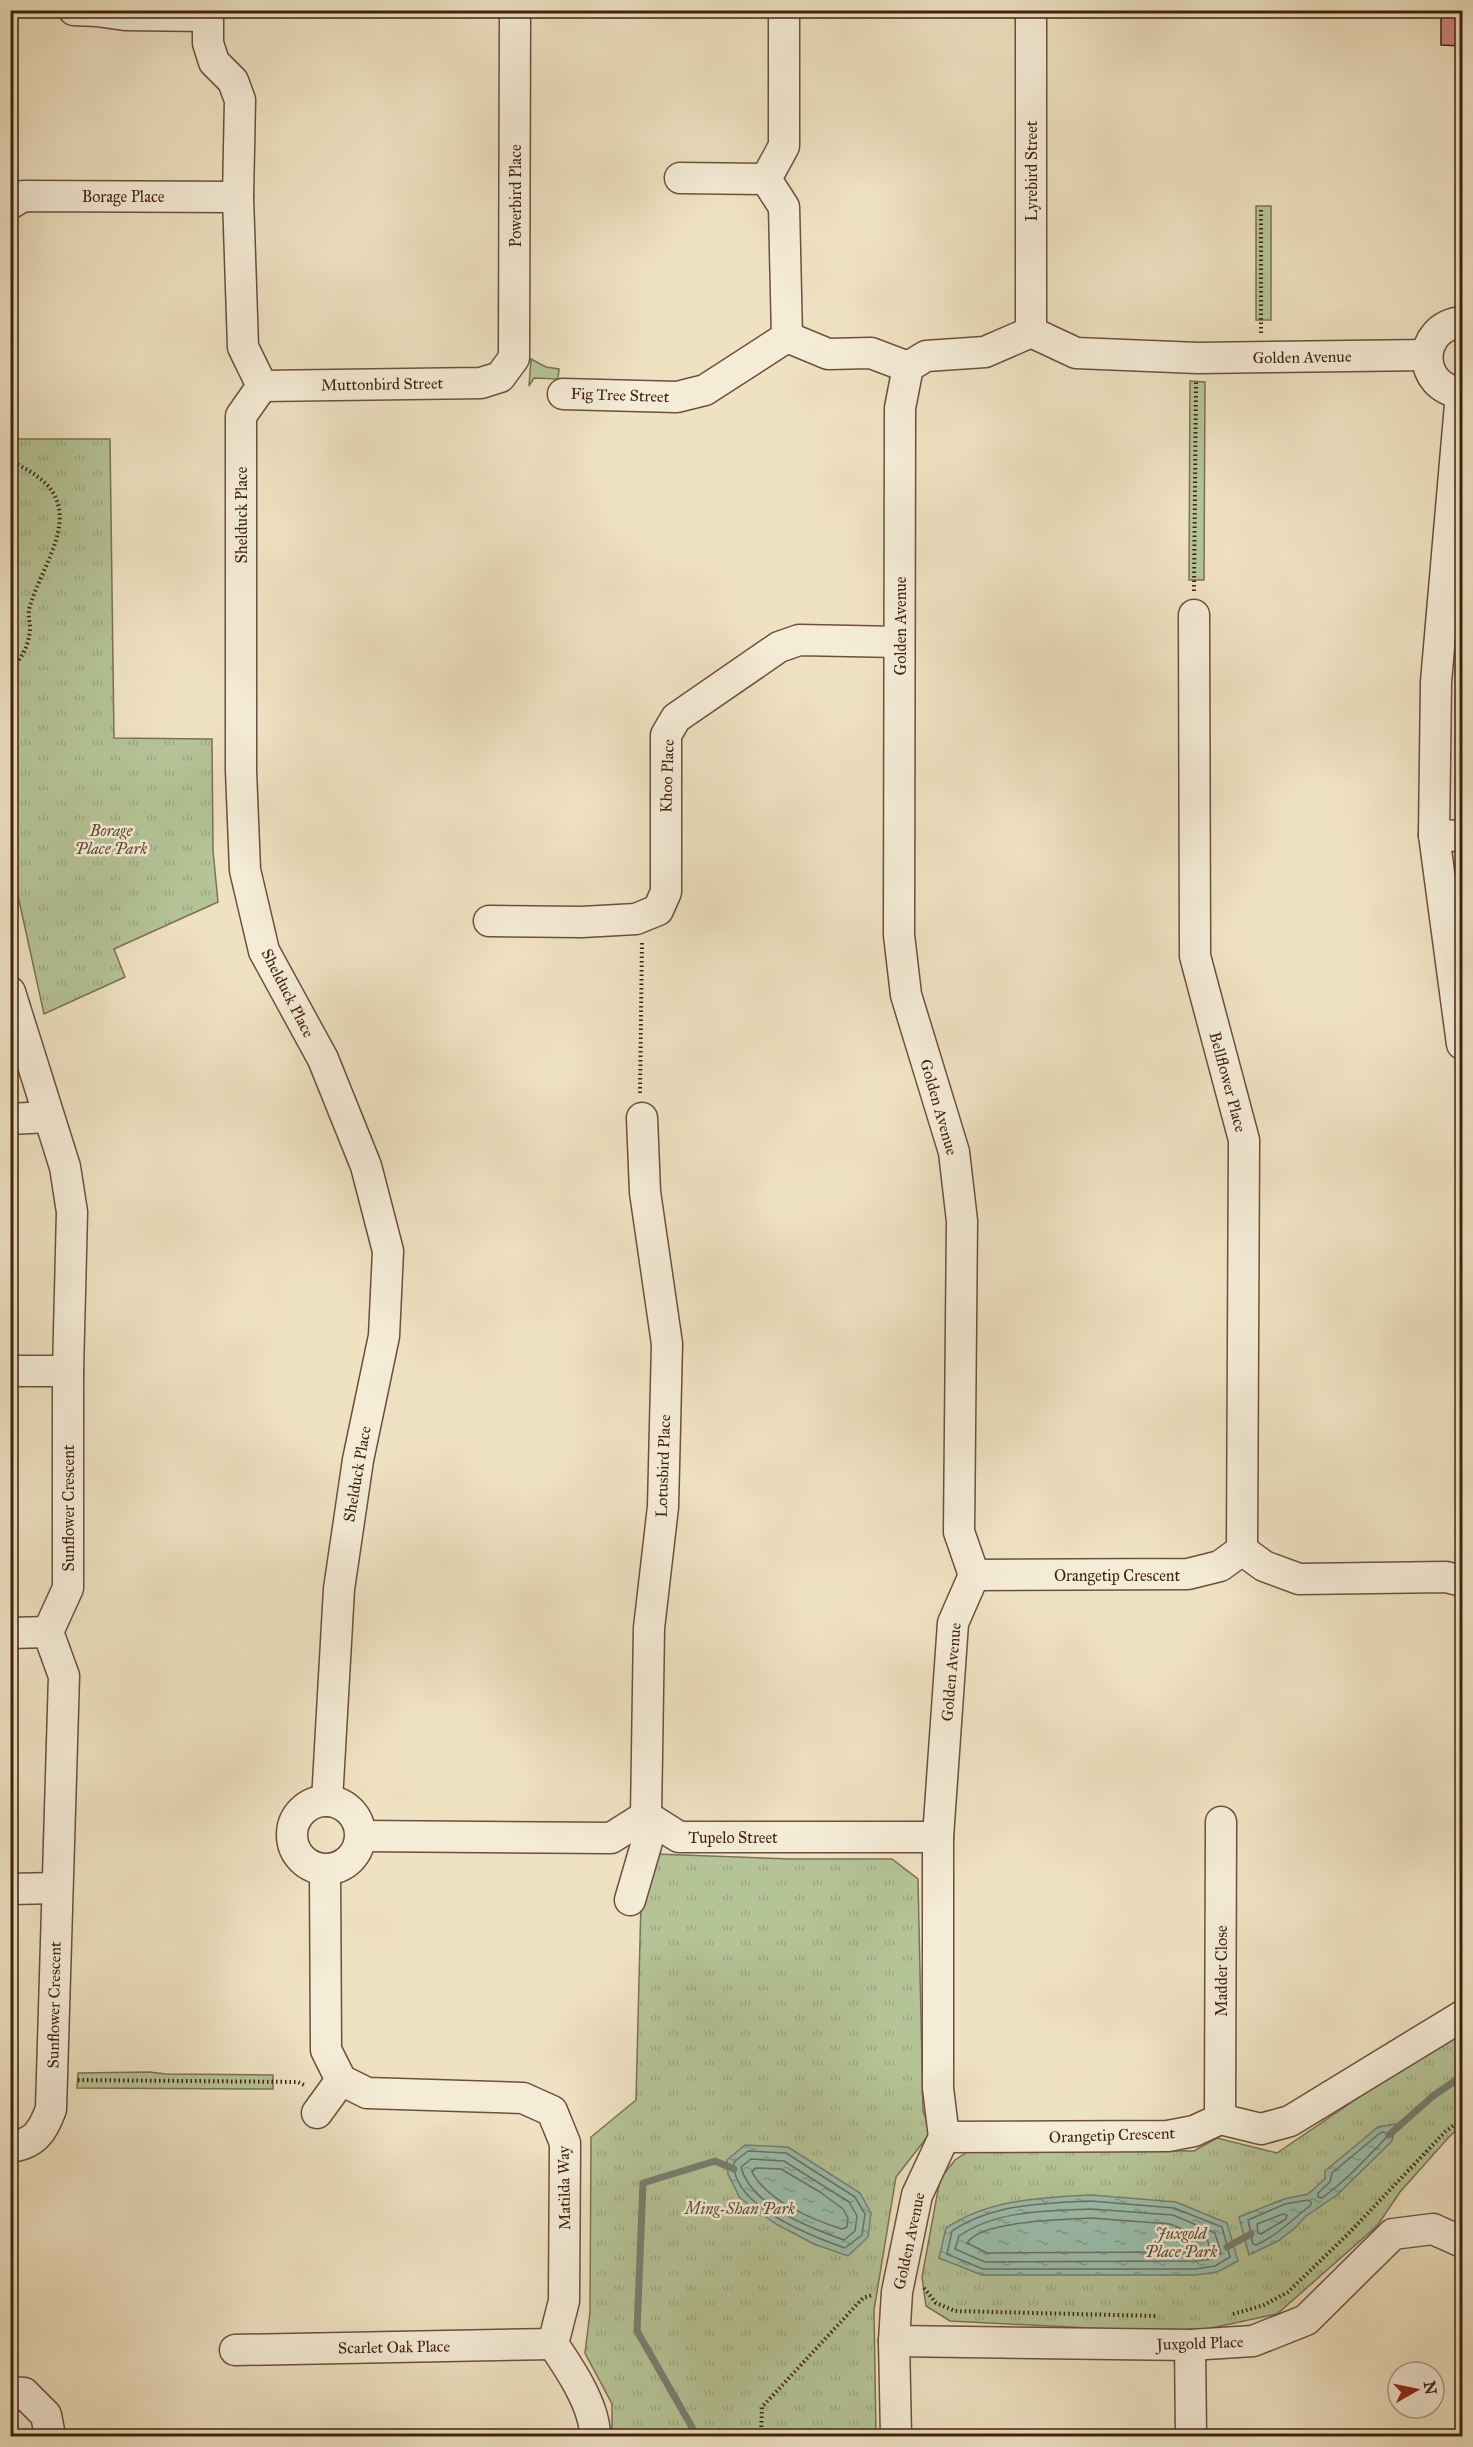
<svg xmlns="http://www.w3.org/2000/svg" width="1473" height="2447" font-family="'IM FELL Great Primer',serif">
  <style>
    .grass { fill: #b5c497; stroke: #7a7254; stroke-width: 1.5 }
    .park { fill: url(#park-tufts); stroke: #7a7254; stroke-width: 1.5 }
    .water { fill: url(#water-ripples); stroke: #767f6f; stroke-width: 1.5 }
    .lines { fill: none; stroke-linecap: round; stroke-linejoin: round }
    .shore { stroke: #6d7060; stroke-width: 1.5 }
    .stream { stroke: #767f6f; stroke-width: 7 }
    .building { fill: #d3867c; stroke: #402011; stroke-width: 1.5 }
    .minor-casing { stroke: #6c503d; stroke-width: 33 }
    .path { stroke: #402011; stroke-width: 4; stroke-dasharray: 1.5 3; stroke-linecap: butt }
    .minor { stroke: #f5ecd7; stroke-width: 30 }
    .labels { text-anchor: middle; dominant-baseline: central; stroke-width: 5; stroke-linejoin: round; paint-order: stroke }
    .street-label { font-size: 16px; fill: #402011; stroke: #f5ecd7 }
    .park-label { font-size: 16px; font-style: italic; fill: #5d4932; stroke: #f5ecd7 }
  </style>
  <defs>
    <pattern id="park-tufts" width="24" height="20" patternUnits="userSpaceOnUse" patternTransform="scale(1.5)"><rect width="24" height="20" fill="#b5c497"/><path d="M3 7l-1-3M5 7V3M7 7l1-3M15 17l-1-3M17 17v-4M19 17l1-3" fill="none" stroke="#9da881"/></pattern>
    <pattern id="water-ripples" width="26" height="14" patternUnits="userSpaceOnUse" patternTransform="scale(1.5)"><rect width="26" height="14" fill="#9abfae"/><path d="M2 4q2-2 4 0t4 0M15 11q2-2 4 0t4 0" fill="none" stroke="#7f9b8c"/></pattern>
  </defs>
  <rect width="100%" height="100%" fill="#efe2c2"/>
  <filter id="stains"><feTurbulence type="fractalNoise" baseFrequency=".00333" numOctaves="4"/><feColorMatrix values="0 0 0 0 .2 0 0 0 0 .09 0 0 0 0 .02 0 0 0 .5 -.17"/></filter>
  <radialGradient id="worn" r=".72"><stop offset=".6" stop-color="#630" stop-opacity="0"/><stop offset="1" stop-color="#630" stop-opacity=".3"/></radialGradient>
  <g class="grass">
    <rect x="1256" y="206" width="15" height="114"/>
    <polygon points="531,359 546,367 559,369 558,379 534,378 529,386"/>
    <polygon points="1190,381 1205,382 1204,580 1189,580"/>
    <polygon points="149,2072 166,2074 273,2075 273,2089 77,2088 78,2073"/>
  </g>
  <g class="park">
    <polygon points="11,439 110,439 114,738 212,739 213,851 218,902 114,949 125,977 44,1014 16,887 11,882"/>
    <polygon points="656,1854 790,1859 892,1859 918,1879 923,2111 931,2132 896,2177 874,2310 876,2436 612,2436 612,2404 585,2353 590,2312 591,2137 636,2100 641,1901"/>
    <polygon points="1462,2027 1462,2125 1449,2137 1400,2192 1377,2226 1277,2314 1188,2333 950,2321 926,2306 922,2277 940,2179 955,2160 970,2150 1194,2151 1217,2138 1277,2153"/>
  </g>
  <g class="water">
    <polygon points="1396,2124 1392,2141 1337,2195 1306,2216 1295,2228 1278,2241 1249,2255 1239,2217 1284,2199 1308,2194 1325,2179 1325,2171 1378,2127"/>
    <polygon points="745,2145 788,2147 860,2193 871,2213 868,2237 848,2256 814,2244 776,2224 740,2198 728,2174 727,2160"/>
    <path d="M1091,2195L1176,2202L1227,2223L1238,2261L1217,2272L1196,2275H982L939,2258L946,2228C990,2199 1040,2198 1091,2195Z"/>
  </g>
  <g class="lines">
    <g class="shore">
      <path d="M1384,2132L1387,2134L1386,2138C1365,2159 1346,2181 1322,2198L1318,2197V2193L1330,2182L1332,2173L1380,2133Z"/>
      <path d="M748,2151L786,2153L855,2197L865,2214L862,2235L845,2248C811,2236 731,2206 734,2162Z"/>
      <path d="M751,2159L784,2161L849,2202L857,2216L855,2231L844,2240C810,2228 750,2205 741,2167Z"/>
      <path d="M755,2168L781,2169L820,2192L843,2209L848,2218L847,2227L842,2229C813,2220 766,2200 752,2172Z"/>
      <path d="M1308,2200L1311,2202V2205C1290,2221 1281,2233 1256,2245L1253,2244L1248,2220L1285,2204Z"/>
      <path d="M1091,2201L1174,2208L1222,2227L1230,2257L1215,2266L1195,2269H983L947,2254L952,2231C993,2204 1043,2203 1091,2201Z"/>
      <path d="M1091,2209L1173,2215L1215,2233L1221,2253L1212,2259L1195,2261L985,2262L955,2249L959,2236C997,2210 1047,2211 1091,2209Z"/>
      <polygon points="1283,2214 1287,2215 1286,2219 1261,2234 1258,2233 1257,2224"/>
      <path d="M1091,2218L1170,2224L1207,2239L1210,2248L1194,2252L987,2253L967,2243C980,2221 1065,2219 1091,2218Z"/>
    </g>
    <g class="stream">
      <polyline points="1389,2135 1433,2096 1462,2076"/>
      <polyline points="1227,2247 1251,2234"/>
      <polyline points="697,2436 637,2331 643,2183 715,2161 734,2169"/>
    </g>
  </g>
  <polygon class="building" points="1441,10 1462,10 1462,46 1441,45"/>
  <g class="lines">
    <defs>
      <g id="minor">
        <polyline points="74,10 97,11 125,15 208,16"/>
        <polyline points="208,10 208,43 214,62 233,81 240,100 238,197 243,347 262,386 241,416 241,771 245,870 264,951 323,1059 366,1166 388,1251 384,1336 358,1460 339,1589 327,1801"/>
        <polyline points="784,10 784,146 766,179 784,207 787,337"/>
        <polyline points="680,178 766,179"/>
        <polyline points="10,204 23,196 238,197"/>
        <path d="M1462,322C1416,327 1416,388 1462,393"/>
        <polyline points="1031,332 1031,10"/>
        <polyline points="262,386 481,383 500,377 514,358 515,10"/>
        <polyline points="1461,393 1436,682 1434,835 1462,1044"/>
        <polyline points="563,394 677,397 705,390 787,337 828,354 871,353 908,367"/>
        <polyline points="1194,615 1195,956 1244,1140 1242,1550"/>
        <polyline points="1434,835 1462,836"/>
        <polyline points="489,921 582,922 636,919 658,910 666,892 666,735 676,718 779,647 799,640 899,642"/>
        <path d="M10,992L65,1167L72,1212L68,1371V1588L48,1632L64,1676L51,2109C43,2131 35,2144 10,2147"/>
        <polyline points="10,1119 48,1117"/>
        <polyline points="10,1371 68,1371"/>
        <polyline points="974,1575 1188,1574 1220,1566 1242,1550 1264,1566 1299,1579 1446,1577 1462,1581"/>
        <polyline points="10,1633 48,1632"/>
        <circle cx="326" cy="1835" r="34"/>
        <polyline points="361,1836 611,1838 646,1816 679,1837 938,1837"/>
        <path d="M325,1870L326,2050L341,2080L367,2093L523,2098L552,2111L565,2143L564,2301L553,2344C570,2369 595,2406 595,2436"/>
        <polyline points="10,1889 57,1888"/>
        <polyline points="630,1900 649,1835 646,1816 649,1628 663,1507 667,1344 645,1192 642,1118"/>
        <polyline points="317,2113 341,2080"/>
        <polyline points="1220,2119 1221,1822"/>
        <polyline points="944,2137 1168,2136 1194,2131 1220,2119 1261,2129 1290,2121 1462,2016"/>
        <polyline points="894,2341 1190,2345 1253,2341 1306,2320 1393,2234 1433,2229 1462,2242"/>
        <polyline points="1190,2345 1191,2436"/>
        <polyline points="235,2350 553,2344"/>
        <polyline points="10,2392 24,2393 46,2415 50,2436"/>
        <polyline points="896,2436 894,2341 897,2292 917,2195 944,2137 938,2088 938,1837 953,1623 974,1575 959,1532 962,1221 954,1152 906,995 899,935 900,408 908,367 926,356 985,352 1031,332 1076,353 1198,358 1427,355"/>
      </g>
    </defs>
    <use href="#minor" class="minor-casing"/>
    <g class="path">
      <polyline points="1261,333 1261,208"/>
      <path d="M10,460C19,466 30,470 38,477C86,512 41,566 30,606C27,614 30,621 30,629C29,645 22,659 10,669"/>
      <polyline points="1194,591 1196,382"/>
      <polyline points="640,1093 642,942"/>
      <polyline points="78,2080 298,2082 306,2086"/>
      <polyline points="924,2288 936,2303 955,2311 1157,2316"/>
      <polyline points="1233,2314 1264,2305 1288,2292 1348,2234 1445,2132 1462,2119"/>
      <polyline points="761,2436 762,2407 863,2298 872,2295"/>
    </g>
    <use href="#minor" class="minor"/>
  </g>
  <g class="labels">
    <g class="street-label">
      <text transform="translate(1031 171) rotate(-90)">Lyrebird Street</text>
      <text x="123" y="196">Borage Place</text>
      <text transform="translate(515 196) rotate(-90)">Powerbird Place</text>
      <text transform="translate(1302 357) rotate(-1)">Golden Avenue</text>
      <text transform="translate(382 384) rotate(-1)">Muttonbird Street</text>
      <text transform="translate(620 395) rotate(2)">Fig Tree Street</text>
      <text transform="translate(241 515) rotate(-90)">Shelduck Place</text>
      <text transform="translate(900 626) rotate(-90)">Golden Avenue</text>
      <text transform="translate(667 776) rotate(-88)">Khoo Place</text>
      <text transform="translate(288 993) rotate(63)">Shelduck Place</text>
      <text transform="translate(1228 1082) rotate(75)">Bellflower Place</text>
      <text transform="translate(939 1107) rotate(74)">Golden Avenue</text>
      <text transform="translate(663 1466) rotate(-88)">Lotusbird Place</text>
      <text transform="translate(357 1474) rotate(-80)">Shelduck Place</text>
      <text transform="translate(68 1508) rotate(-90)">Sunflower Crescent</text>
      <text x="1117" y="1575">Orangetip Crescent</text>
      <text transform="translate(951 1672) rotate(-85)">Golden Avenue</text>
      <text x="733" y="1837">Tupelo Street</text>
      <text transform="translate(1221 1971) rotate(-90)">Madder Close</text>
      <text transform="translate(54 2005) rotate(-89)">Sunflower Crescent</text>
      <text transform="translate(1112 2135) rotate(-2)">Orangetip Crescent</text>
      <text transform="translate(564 2188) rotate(-91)">Matilda Way</text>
      <text transform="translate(909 2241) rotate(-78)">Golden Avenue</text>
      <text transform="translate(1200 2343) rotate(-2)">Juxgold Place</text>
      <text transform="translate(394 2347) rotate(-1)">Scarlet Oak Place</text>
    </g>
    <g class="park-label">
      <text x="111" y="830">Borage<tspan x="111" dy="18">Place Park</tspan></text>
      <text x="740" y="2208">Ming-Shan Park</text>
      <text x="1181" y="2233">Juxgold<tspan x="1181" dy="18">Place Park</tspan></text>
    </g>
  </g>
  <rect width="1473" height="2447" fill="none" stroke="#efe2c2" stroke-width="36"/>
  <rect x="12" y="12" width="1449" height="2423" fill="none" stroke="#402011" stroke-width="3"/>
  <rect x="18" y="18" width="1437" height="2411" fill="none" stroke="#402011" stroke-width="1.5"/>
  <g transform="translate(1416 2390) rotate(81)"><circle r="28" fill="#f5ecd7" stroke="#ad9a88" stroke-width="1.5"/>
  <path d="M0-4.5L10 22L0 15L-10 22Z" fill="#8f2418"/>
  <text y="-9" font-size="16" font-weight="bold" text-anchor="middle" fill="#402011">N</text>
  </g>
  <rect width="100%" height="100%" filter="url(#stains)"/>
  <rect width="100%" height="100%" fill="url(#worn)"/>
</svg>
